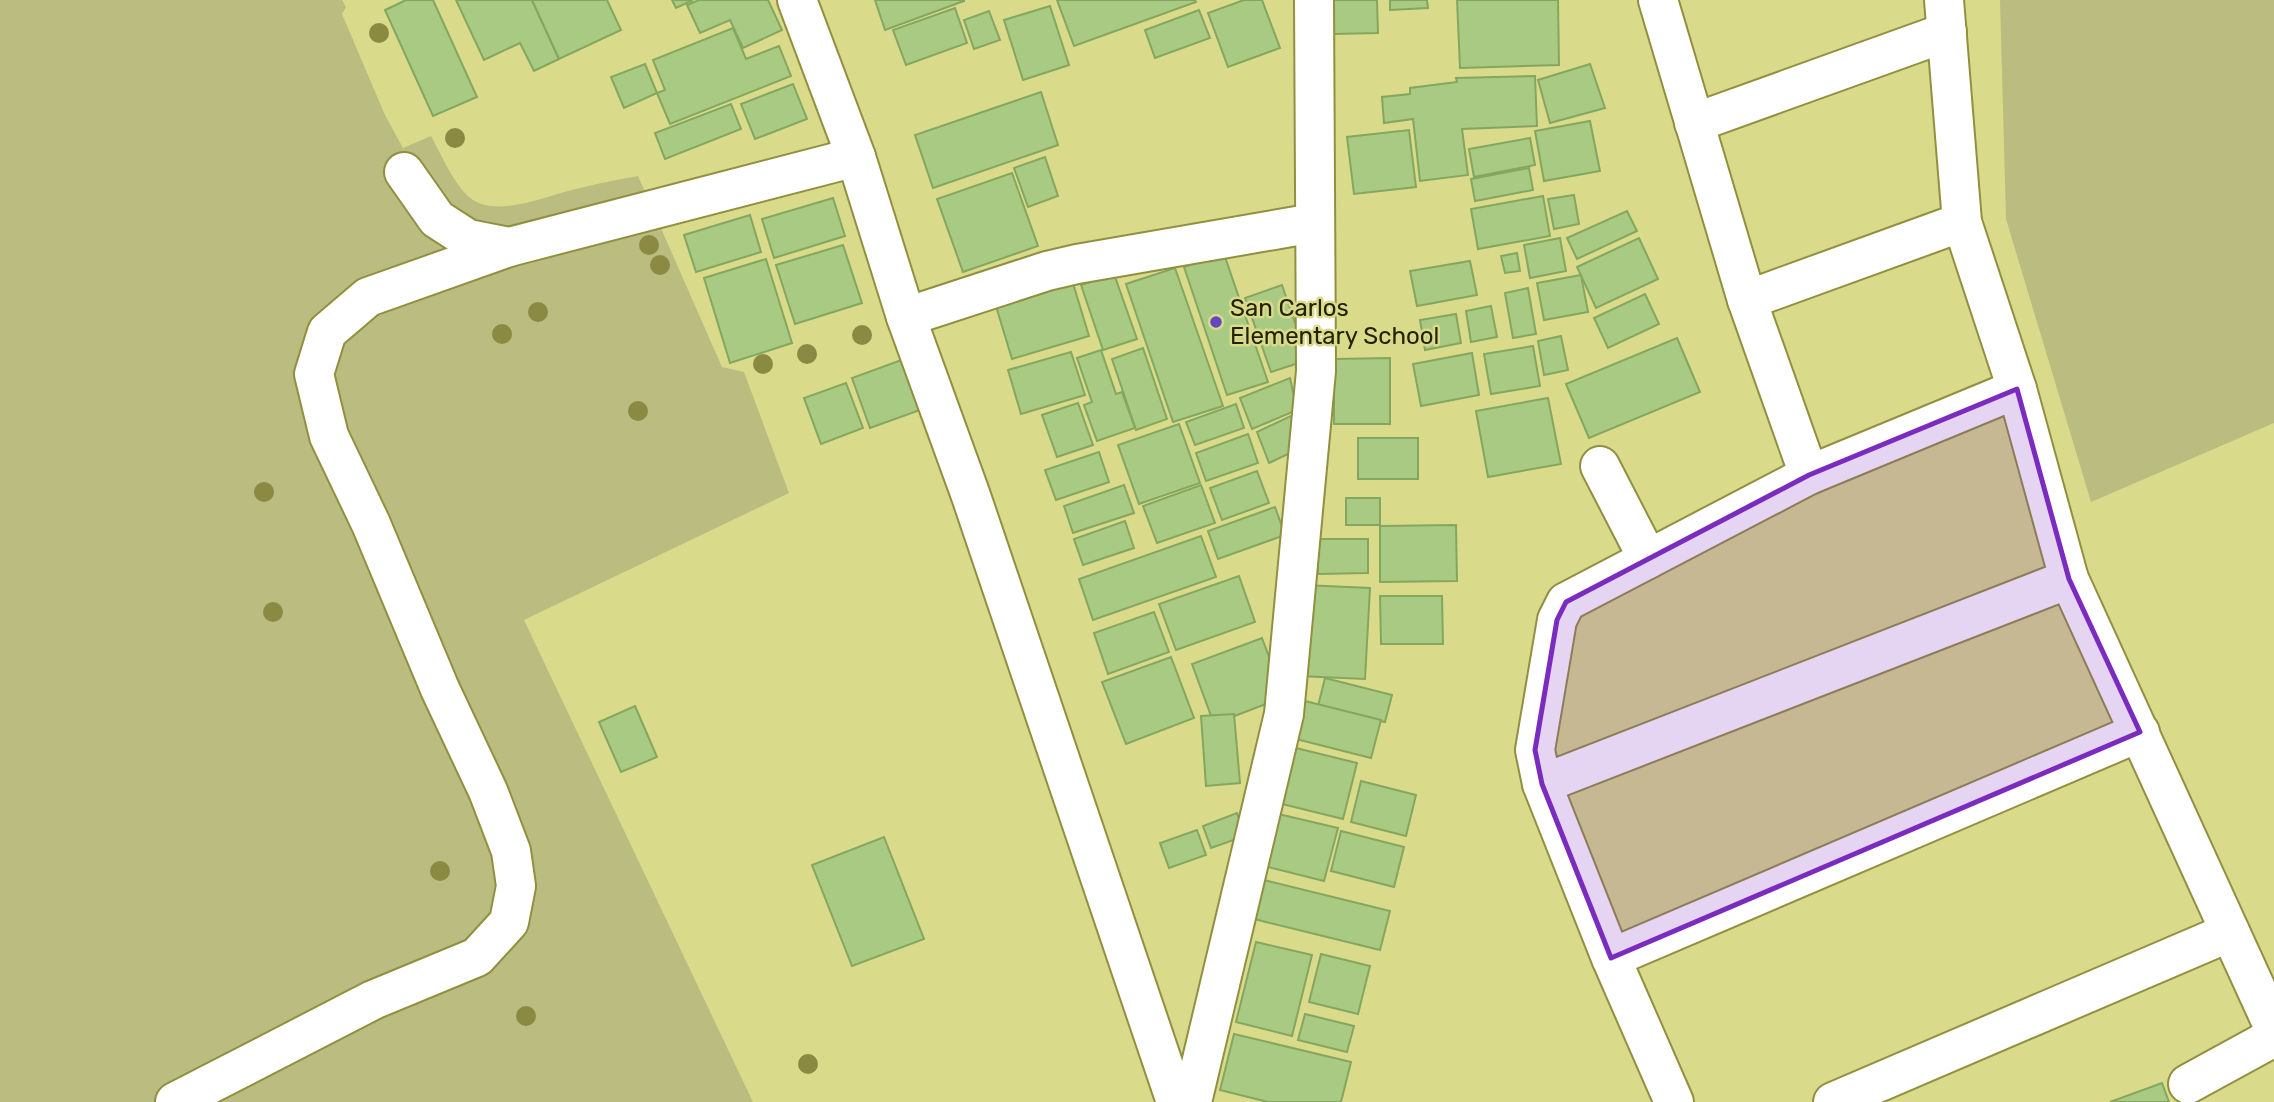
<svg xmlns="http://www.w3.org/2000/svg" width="2274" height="1102" font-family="Rubik,sans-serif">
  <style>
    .green { fill: #bbbc80 }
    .building { fill: #a8ca82; stroke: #85a65f; stroke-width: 2 }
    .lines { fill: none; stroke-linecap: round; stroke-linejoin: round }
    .minor-casing { stroke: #909040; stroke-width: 42 }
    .tertiary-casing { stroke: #909040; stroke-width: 42 }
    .minor { stroke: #fff; stroke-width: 38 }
    .tertiary { stroke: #fff; stroke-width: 38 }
    .tree { fill: #8a8a42 }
    .marked { fill: #7b2cbf; fill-opacity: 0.2; stroke: #7b2cbf; stroke-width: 5; stroke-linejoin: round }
    .poi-dot { fill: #6447c0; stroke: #dadb8a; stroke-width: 2.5 }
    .labels { text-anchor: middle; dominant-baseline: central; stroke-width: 5; stroke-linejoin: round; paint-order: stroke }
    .poi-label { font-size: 24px; fill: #222201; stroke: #dadb8a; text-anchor: start }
  </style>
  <rect width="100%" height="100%" fill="#dadb8a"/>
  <g class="green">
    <path d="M0,0H342L346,7L342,14L385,115L403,148L431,136C441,154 456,189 473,200C498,216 542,198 568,191C591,185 614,180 638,176L722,367L744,372L789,493L524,620L753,1102H0Z"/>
    <polygon points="2000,0 2274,0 2274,423 2091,502 2006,219"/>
  </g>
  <g class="building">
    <polygon points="406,0 433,0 477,97 433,116 385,10"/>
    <polygon points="456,0 532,0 559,59 534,71 520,43 484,60"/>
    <polygon points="532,0 607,0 621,30 559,59"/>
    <polygon points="672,0 693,0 676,8"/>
    <polygon points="699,0 768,0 782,30 743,48 730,20 700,33 687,5"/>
    <polygon points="875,0 964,0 964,1 885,30"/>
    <polygon points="1057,0 1195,0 1196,2 1074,46"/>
    <polygon points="1244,0 1262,0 1280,48 1228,67 1208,13"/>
    <polygon points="1332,0 1377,0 1378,33 1334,34"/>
    <polygon points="1390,0 1427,0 1428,8 1390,10"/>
    <polygon points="1457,0 1558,0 1559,65 1460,68"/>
    <polygon points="1050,6 1069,65 1023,80 1004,20"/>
    <polygon points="955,8 967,43 906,65 893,30"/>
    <polygon points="1199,10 1210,38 1155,58 1145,30"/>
    <polygon points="989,11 1000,40 974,49 964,20"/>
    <polygon points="733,28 746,59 779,46 791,76 670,124 657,93 665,90 653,60"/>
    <polygon points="645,64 657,93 624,108 611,77"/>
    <polygon points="1590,64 1605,108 1550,123 1538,80"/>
    <polygon points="1535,76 1537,126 1462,129 1468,175 1420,181 1413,119 1384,123 1382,97 1410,94 1410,88 1457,82 1456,78"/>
    <polygon points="793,84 807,119 755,139 741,104"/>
    <polygon points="1041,92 1058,145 933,188 915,135"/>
    <polygon points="731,104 741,129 665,159 655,133"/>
    <polygon points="1590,121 1600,171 1544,181 1535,131"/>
    <polygon points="1409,130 1416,187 1354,194 1347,137"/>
    <polygon points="1530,138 1535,165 1474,177 1469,149"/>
    <polygon points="1045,157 1058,196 1028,207 1014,168"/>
    <polygon points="1529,168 1533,190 1475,201 1471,179"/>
    <polygon points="1012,173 1038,246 963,272 937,199"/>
    <polygon points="1574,195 1579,224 1554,229 1548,199"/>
    <polygon points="1543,196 1550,236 1478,249 1471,209"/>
    <polygon points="833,198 845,236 774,258 762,219"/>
    <polygon points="1627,211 1637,231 1577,259 1567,238"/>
    <polygon points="750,215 761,252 696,272 684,235"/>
    <polygon points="1560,238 1566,271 1530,278 1524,245"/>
    <polygon points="1639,238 1658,279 1596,308 1577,267"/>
    <polygon points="843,245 862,303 795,324 776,265"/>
    <polygon points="1517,253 1520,271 1505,273 1501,256"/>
    <polygon points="1224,254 1268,382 1227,395 1184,267"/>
    <polygon points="766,259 792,343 730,363 704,278"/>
    <polygon points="1470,261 1477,295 1417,306 1410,271"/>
    <polygon points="1175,268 1223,406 1173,422 1126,284"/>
    <polygon points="1114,274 1137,339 1103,350 1081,285"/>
    <polygon points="1581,275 1588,312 1544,320 1537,283"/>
    <polygon points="1072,280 1089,336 1012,359 995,303"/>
    <polygon points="1282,285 1308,360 1271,372 1245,298"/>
    <polygon points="1528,288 1536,334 1513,338 1505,293"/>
    <polygon points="1645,294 1659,324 1608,348 1594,318"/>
    <polygon points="1491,306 1497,337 1471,342 1466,311"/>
    <polygon points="1456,314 1461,343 1425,350 1420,320"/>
    <polygon points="1561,336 1568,370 1544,375 1538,341"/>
    <polygon points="1677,338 1700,392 1589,438 1566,384"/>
    <polygon points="1533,346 1540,386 1491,394 1484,354"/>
    <polygon points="1143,348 1167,419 1136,430 1112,359"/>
    <polygon points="1101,350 1116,394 1122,392 1135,428 1097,441 1084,405 1092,402 1077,358"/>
    <polygon points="1071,352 1085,395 1021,414 1008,370"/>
    <polygon points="1472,353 1479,395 1421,406 1413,364"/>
    <polygon points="1390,358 1390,424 1334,424 1334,359"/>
    <polygon points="904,359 923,409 870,428 852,378"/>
    <polygon points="1290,378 1297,410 1252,429 1240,398"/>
    <polygon points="846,383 863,428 821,444 804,398"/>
    <polygon points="1548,398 1561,464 1488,477 1476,411"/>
    <polygon points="1078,403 1093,445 1057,457 1042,415"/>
    <polygon points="1236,404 1244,428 1195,445 1186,422"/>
    <polygon points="1295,414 1294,451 1269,463 1257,432"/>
    <polygon points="1179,424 1200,483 1139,504 1118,445"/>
    <polygon points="1248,434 1258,463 1206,481 1196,453"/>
    <rect x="1358" y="438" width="60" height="41"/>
    <polygon points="1099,452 1109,482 1056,500 1045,470"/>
    <polygon points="1257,471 1269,503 1222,520 1210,488"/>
    <polygon points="1124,485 1134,513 1073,533 1064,506"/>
    <polygon points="1201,485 1215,523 1157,543 1143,506"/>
    <rect x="1346" y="498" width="34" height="27"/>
    <polygon points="1275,507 1285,535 1218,559 1208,531"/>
    <polygon points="1125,521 1134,548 1083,565 1074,539"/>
    <polygon points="1456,525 1457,581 1380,582 1380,526"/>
    <polygon points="1201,536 1216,577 1093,620 1079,579"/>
    <polygon points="1318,539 1368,539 1368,573 1318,574"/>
    <polygon points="1239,576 1255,622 1176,650 1159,604"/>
    <polygon points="1303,585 1370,588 1365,679 1298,676"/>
    <polygon points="1380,596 1442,596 1443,644 1381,644"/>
    <polygon points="1154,612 1169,652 1108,674 1094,633"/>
    <polygon points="1262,638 1284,697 1214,724 1192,664"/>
    <polygon points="1171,657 1194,718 1126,744 1102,682"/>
    <polygon points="1325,678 1392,695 1385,722 1318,706"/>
    <polygon points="1301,700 1381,720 1371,758 1292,738"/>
    <polygon points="635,706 657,757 621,772 599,722"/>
    <polygon points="1234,714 1240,783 1206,786 1201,716"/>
    <polygon points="1292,747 1357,763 1343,819 1278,803"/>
    <polygon points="1361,781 1416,795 1406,836 1351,822"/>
    <polygon points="1237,813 1245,836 1211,848 1203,826"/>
    <polygon points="1274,813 1338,828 1324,881 1260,865"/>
    <polygon points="1197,830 1206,855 1169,868 1160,843"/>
    <polygon points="1341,831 1404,847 1394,887 1331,871"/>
    <polygon points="884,837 924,939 852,966 812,865"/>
    <polygon points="1260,879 1390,911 1380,950 1250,918"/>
    <polygon points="1256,942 1312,955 1292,1036 1236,1022"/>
    <polygon points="1321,954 1370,966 1358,1014 1309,1002"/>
    <polygon points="1305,1014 1354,1026 1347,1052 1298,1040"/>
    <polygon points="1234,1034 1351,1062 1341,1102 1268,1102 1220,1090"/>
    <polygon points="2162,1083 2169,1102 2110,1102"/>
  </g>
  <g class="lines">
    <defs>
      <g id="minor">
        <polyline points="1658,0 1747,300 1809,475"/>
        <polyline points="1944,0 1962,222 2017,389 2069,579 2274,1028"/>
        <polyline points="1694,123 1947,32"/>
        <polyline points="404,172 437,219 468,239 509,247 856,157"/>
        <polyline points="1747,300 1962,222"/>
        <polyline points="906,317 1047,271 1077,264 1314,223"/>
        <polyline points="1600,466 1648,559"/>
        <polyline points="1542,784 2069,579"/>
        <polyline points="1611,958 2140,732"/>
        <polyline points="2188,1084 2274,1037"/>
        <polyline points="175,1102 373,1000 477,957 509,922 516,886 511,851 488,791 440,689 371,524 329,436 314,374 327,332 368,297 509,247"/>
        <polyline points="1192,1102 1284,714 1316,371 1314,0"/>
        <polyline points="1674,1102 1611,958 1542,784 1535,750 1557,620 1566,602 1809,475 2017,389"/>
        <polyline points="1833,1102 2230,932"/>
      </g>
      <polyline id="tertiary" points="797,0 856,157 906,317 971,496 1176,1102"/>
    </defs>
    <use href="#minor" class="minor-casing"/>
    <use href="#tertiary" class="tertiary-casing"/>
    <use href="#minor" class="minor"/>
    <use href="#tertiary" class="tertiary"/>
  </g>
  <g class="tree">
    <circle cx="379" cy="33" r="10"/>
    <circle cx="455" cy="138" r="10"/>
    <circle cx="649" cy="245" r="10"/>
    <circle cx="660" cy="265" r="10"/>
    <circle cx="538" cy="312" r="10"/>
    <circle cx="502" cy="334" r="10"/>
    <circle cx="862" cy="335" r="10"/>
    <circle cx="807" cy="354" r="10"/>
    <circle cx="763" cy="364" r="10"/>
    <circle cx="638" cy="411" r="10"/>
    <circle cx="264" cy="492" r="10"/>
    <circle cx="273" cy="612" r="10"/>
    <circle cx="440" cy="871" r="10"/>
    <circle cx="526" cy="1016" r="10"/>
    <circle cx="808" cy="1064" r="10"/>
  </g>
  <path class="marked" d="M2017,389L2069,579L2140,732L1611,958L1542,784L1535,750L1557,620L1566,602L1809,475Z"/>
  <circle class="poi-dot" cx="1216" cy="322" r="7"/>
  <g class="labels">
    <g class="poi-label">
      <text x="1230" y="308">San Carlos<tspan x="1230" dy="28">Elementary School</tspan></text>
    </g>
  </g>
</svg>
